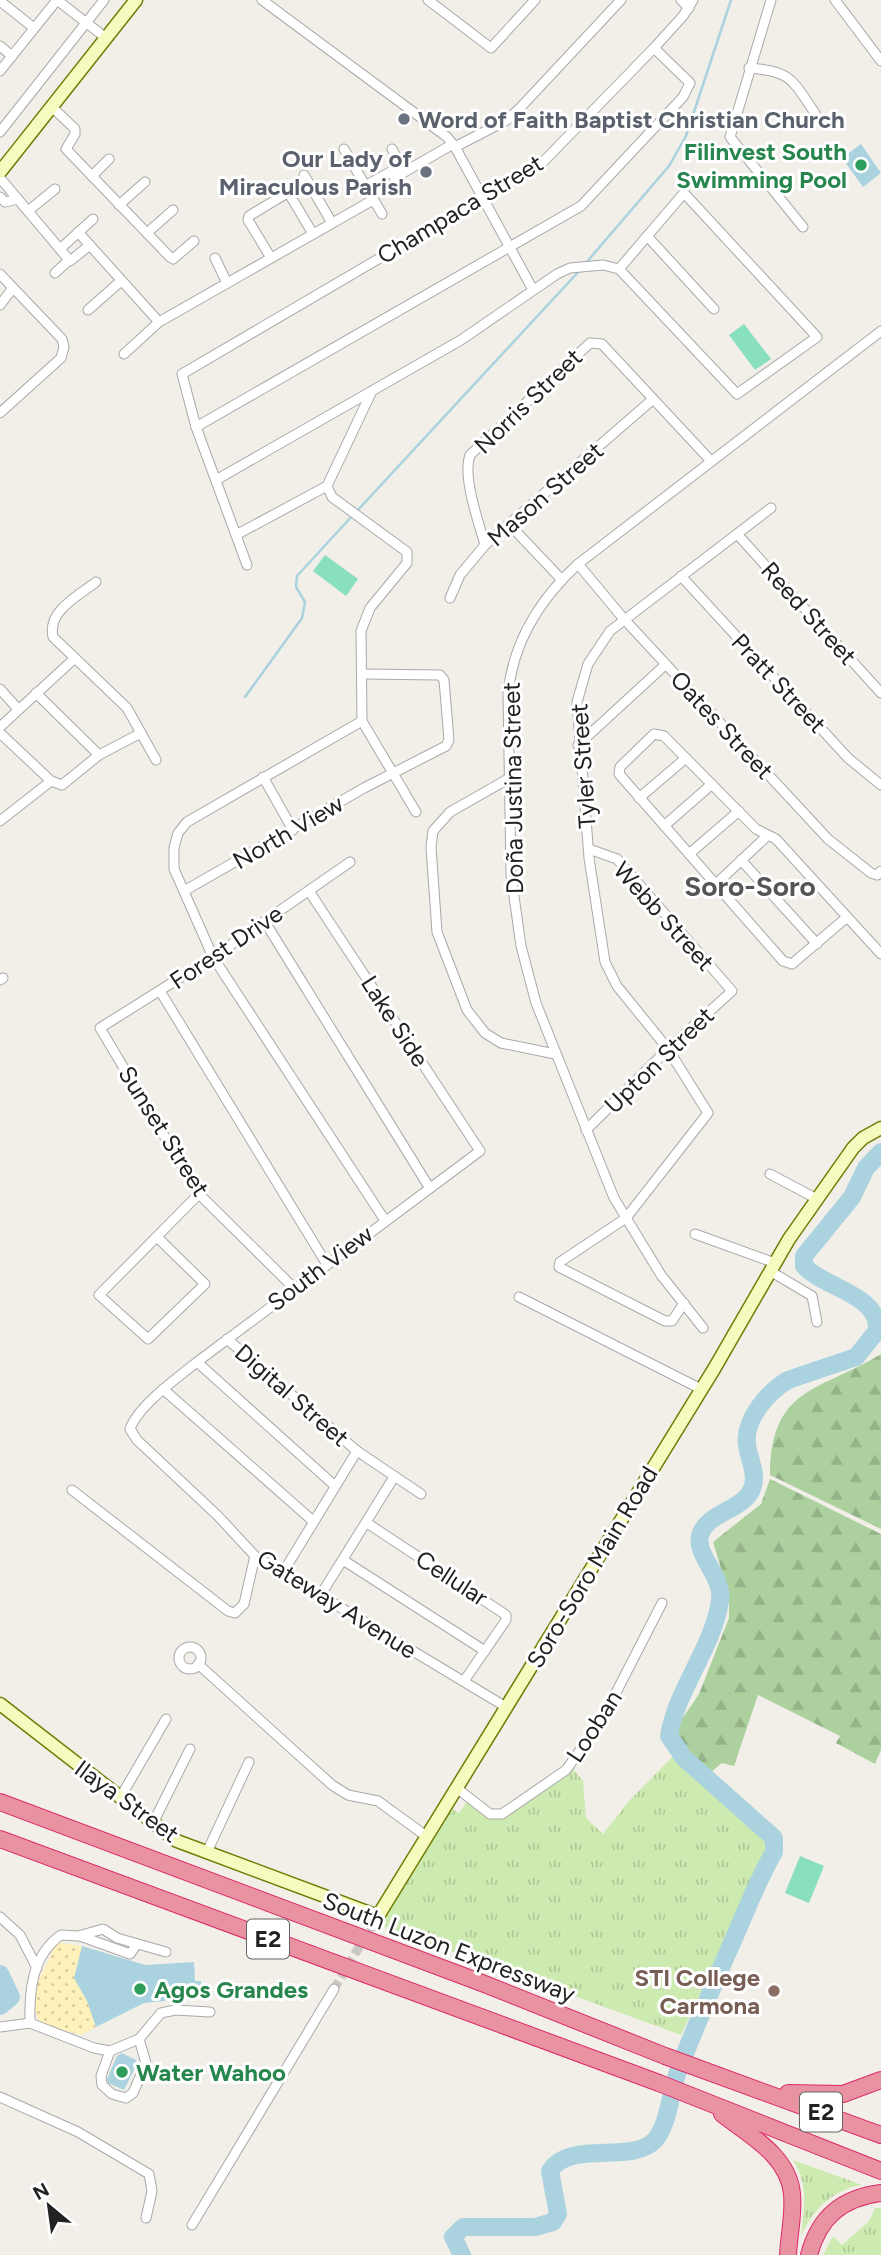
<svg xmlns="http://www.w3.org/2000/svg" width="881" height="2255" font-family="Figtree,sans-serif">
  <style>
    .grass { fill: url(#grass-tufts) }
    .forest { fill: url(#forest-firs) }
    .sand { fill: url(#sand-dots) }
    .pitch { fill: #88e0be }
    .water { fill: #aad3df }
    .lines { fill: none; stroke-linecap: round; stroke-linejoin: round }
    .stream { stroke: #aad3df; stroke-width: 2.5 }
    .river { stroke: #aad3df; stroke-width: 18 }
    .street-tunnel { stroke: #c8c6c1; stroke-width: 9; stroke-dasharray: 9 4.5; stroke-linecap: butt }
    .street-casing { stroke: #a9a9a9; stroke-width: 11 }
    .secondary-casing { stroke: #707d05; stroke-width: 15 }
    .highway-casing { stroke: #dc2a67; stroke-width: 18 }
    .street { stroke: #fff; stroke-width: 9 }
    .secondary { stroke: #f7fabf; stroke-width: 12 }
    .highway { stroke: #e892a2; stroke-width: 16 }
    .worship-dot { fill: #6b7280; stroke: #fff; stroke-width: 2.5 }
    .leisure-dot { fill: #2e9e5b; stroke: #fff; stroke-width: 2.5 }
    .education-dot { fill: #8d6e63; stroke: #fff; stroke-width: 2.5 }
    .labels { text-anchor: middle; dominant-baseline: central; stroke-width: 6; stroke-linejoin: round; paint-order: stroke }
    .shield { fill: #fff; stroke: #646464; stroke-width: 2 }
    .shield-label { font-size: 23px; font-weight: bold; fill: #222 }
    .worship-label { font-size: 24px; font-weight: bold; fill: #5b616d; stroke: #fff; text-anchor: start }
    .leisure-label { font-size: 24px; font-weight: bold; fill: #27864d; stroke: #fff; text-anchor: start }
    .street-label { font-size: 24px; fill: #222; stroke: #fff }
    .education-label { font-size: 24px; font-weight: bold; fill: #785e54; stroke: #fff; text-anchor: end }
    .quarter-label { font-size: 28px; font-weight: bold; fill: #555; stroke: #fff }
  </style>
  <defs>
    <pattern id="grass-tufts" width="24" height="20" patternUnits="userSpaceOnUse" patternTransform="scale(1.75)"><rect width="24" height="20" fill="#cdebb0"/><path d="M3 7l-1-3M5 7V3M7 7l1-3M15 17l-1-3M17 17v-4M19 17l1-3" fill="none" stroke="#b0c997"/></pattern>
    <pattern id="forest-firs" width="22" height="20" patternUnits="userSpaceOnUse" patternTransform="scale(1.75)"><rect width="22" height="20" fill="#add19e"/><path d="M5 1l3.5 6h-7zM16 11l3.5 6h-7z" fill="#95b388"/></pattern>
    <pattern id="sand-dots" width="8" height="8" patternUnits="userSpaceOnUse" patternTransform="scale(1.75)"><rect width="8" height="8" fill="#fff1ba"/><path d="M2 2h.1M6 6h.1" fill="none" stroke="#dacea0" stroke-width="1.8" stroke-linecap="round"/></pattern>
  </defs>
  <rect width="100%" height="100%" fill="#f2efe9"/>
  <g class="grass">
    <polygon points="673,1756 769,1844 681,2035 380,1925 449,1807 459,1813 468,1800 491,1816 536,1795 573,1769 583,1781 586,1818 603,1834 629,1801"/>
    <path d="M793,2160L862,2185C834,2189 812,2210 801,2236C804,2208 809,2185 793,2160Z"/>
    <polygon points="875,2208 881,2208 881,2255 823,2255 833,2236 842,2245 869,2221"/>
  </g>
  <g class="forest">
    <path d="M881,1354V1529L770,1475C771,1386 819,1392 881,1354Z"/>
    <polygon points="770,1479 881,1534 881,1750 875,1764 836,1743 840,1736 758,1695 734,1766 722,1763 711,1772 684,1749 677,1736 682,1719 699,1694 729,1618 729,1595 713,1542 761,1504"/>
  </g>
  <path class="sand" d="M55,1942L82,1946L74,1978L87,2001L96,2027L81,2035L43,2024C17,1996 50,1970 55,1942Z"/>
  <g class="pitch">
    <polygon points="744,324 771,359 755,370 729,335"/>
    <polygon points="325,555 358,579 346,596 313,571"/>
    <polygon points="800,1856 824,1866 809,1903 785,1893"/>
  </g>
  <g class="water">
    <polygon points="861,144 881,173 863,187 842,158"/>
    <polygon points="82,1946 145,1965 194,1962 195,1981 201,1981 203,1997 144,2003 96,2027 87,2001 74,1978"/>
    <polygon points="122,2053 136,2060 137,2064 124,2090 108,2083 107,2079 117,2056"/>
  </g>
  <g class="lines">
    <g class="stream">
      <polyline points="585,264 669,166 686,136 731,0"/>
      <polyline points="357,511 581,269"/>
      <polyline points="245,697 302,618 305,602 296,587 297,576 352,516"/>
    </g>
    <g class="river">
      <polyline points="0,1974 11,1997 0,2006"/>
      <path d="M462,2255L453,2237L463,2227H535L553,2222L558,2214L550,2171C570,2139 632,2165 655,2140C670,2122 670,2090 679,2069C695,2027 713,1986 731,1945C745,1914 757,1881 774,1852V1838L684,1758L669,1736C677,1688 713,1648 720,1601C724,1577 695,1555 700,1536C706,1511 746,1511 753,1486C757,1471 748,1458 747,1444C744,1419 768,1392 788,1380L856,1357L877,1331C881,1295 824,1288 804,1266V1256L852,1197L866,1168L881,1152"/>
    </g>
    <polyline class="street-tunnel" points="334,1989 365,1937"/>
    <defs>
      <g id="street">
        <polyline points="57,0 106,38"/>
        <polyline points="262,0 447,137 455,147 532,288"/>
        <polyline points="428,0 491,48 535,0"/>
        <polyline points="681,0 689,8"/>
        <polyline points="771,0 730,137 803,227"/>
        <polyline points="835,0 881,61"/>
        <polyline points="0,1 34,28"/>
        <polyline points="0,46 12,56"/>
        <path d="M749,68C792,71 792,80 815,113"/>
        <polyline points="0,71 57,0"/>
        <polyline points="52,107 75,129 75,134 66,149 170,257 173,259 194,241"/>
        <polyline points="0,132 104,0"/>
        <polyline points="455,147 507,120 519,109 621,0"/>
        <polyline points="344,149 382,214"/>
        <polyline points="304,175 332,223"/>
        <polyline points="92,176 109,159"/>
        <polyline points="0,178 70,261 90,245"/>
        <polyline points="394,178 453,144"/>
        <polyline points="365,186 401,166 392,149"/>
        <polyline points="288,192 313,234"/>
        <polyline points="0,197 5,202 18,199"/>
        <polyline points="119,205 145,182"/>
        <polyline points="28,211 55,189"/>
        <polyline points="78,232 159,322"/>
        <polyline points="147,233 173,210"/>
        <polyline points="647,236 714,309"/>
        <polyline points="60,249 93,219"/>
        <polyline points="215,258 227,283"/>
        <polyline points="271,258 248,220 249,216 307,181"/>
        <polyline points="55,273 69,260"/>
        <polyline points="0,274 62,339 64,347 61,358 0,413"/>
        <polyline points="0,305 13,288"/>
        <polyline points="88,310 121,281"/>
        <polyline points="124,354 159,322 373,200"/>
        <polyline points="196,427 581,206 683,97 690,83 654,48"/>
        <polyline points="216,480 461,340 557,274 570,268 603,265 619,269 737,394 817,337 684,193 619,269"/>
        <polyline points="327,486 332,497 407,552 407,563 370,608 361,631 362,721 416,812"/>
        <polyline points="509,524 562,580"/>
        <polyline points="737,534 881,693"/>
        <polyline points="236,535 327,486 371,393"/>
        <path d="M485,545C479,523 462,477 470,455L590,343L602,344L711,461"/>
        <polyline points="578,564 623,618 828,839 871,873 877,875 881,871"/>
        <polyline points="247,565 196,427 182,374 542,163 654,48 683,16 693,0"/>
        <polyline points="681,576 848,758 881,785"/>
        <path d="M96,582C78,596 47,611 53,637L127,708L156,760"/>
        <polyline points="450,598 460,575 485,545 652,400"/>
        <polyline points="0,689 18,709"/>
        <polyline points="36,693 99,755"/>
        <polyline points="362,721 187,822 178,833 174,848 174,869 213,957 384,1219"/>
        <polyline points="0,727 75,658"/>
        <polyline points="0,733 51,781 62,785 99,755 141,733"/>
        <polyline points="578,745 665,665"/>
        <polyline points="263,777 293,830"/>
        <polyline points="508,779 450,812 433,831 431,847 437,932 467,1010 485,1033 501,1043 555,1054"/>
        <polyline points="639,798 686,758"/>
        <polyline points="0,821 51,781"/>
        <polyline points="664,826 712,784"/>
        <polyline points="689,854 739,811"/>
        <polyline points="741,860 817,944"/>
        <polyline points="716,884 767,836"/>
        <polyline points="184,891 364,788 446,746 449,740 444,680 440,675 363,674"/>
        <path d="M309,891L480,1151L197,1362C177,1378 138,1406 130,1429L137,1440L218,1516L255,1556L506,1707"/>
        <polyline points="846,918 792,964 783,961 619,774 620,767 654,734 664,736 756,829 776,839 881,954"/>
        <polyline points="265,922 429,1187"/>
        <polyline points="0,980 3,978"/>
        <polyline points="160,991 326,1263"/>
        <polyline points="586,1130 668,1049 732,991 617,859 589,849"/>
        <polyline points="770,1174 817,1199"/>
        <polyline points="695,1234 775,1263"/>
        <polyline points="157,1237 205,1284 148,1339 99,1295 199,1194"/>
        <polyline points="770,1271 812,1296 817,1322"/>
        <polyline points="294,1288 199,1194 100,1028 213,957 350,862"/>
        <polyline points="519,1297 701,1389"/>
        <polyline points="684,1303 672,1321 665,1321 559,1267 560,1262 626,1218 708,1113 668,1049 617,986 605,962 589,858 577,702 588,664 610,631 771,508"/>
        <path d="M703,1328L661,1275L614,1198L536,1003L521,946L511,875L508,694C513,641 540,599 578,564L881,331"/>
        <polyline points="227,1339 357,1451 421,1494"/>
        <polyline points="197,1362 334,1485"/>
        <polyline points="163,1389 313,1521"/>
        <polyline points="72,1490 228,1611 235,1613 244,1604 255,1556"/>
        <polyline points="367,1523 506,1615 506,1620 464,1681"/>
        <polyline points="343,1560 485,1651"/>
        <polyline points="282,1574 357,1451"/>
        <polyline points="320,1596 394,1477"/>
        <circle cx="190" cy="1658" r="11"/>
        <polyline points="198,1664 332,1785 348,1795 378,1801 426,1836"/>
        <polyline points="458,1789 490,1814 502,1814 566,1770 603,1718 662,1603"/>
        <polyline points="120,1798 166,1719"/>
        <polyline points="153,1823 190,1749"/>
        <polyline points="207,1852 249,1762"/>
        <polyline points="0,1917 20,1935 37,1968"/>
        <polyline points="372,1926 378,1916"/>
        <polyline points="80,1936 130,1954 137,1944"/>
        <path d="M30,2023C29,1991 32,1955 61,1935L78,1936L103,1929L117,1938L166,1952"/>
        <polyline points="0,2027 30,2023 94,2048 110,2051 139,2039 161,2013 175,2010 210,2012"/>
        <polyline points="110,2051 101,2076 102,2085 112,2094 126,2098 133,2093 146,2063 139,2039"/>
        <polyline points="0,2097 78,2132 149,2174 152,2191 146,2218"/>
        <polyline points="192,2225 334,1989"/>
      </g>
      <g id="secondary">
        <polyline points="0,172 136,0"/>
        <polyline points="0,1704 177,1841 378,1916 714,1369 789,1239 853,1148 863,1138 881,1128"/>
      </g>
      <g id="highway">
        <polyline points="0,1802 482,1983 665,2056 881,2135"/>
        <polyline points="0,1839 659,2083 881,2171"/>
        <polyline points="788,2093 843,2094 881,2080"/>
        <path d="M722,2114C749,2135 789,2156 792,2194C794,2214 789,2235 788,2255"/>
        <path d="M809,2255C819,2217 842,2198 881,2193"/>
      </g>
    </defs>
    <use href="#street" class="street-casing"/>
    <use href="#secondary" class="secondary-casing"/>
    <use href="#highway" class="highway-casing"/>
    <use href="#street" class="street"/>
    <use href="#secondary" class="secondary"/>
    <use href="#highway" class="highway"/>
  </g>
  <g class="worship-dot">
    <circle cx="404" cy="119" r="7"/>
    <circle cx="426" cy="172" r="7"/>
  </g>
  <g class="leisure-dot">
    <circle cx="861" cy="165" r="7"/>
    <circle cx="140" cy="1989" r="7"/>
    <circle cx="122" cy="2072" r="7"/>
  </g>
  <circle class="education-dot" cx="774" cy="1991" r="7"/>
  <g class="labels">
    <g class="shield">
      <rect x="247" y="1919.5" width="42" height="39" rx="5"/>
      <rect x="800" y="2092.5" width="42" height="39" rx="5"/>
    </g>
    <g class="shield-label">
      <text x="268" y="1939">E2</text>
      <text x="821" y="2112">E2</text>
    </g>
    <g class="worship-label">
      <text x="418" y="119">Word of Faith Baptist Christian Church</text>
      <text x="412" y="158" text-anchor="end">Our Lady of<tspan x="412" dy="28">Miraculous Parish</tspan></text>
    </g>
    <g class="leisure-label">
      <text x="847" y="151" text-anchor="end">Filinvest South<tspan x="847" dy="28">Swimming Pool</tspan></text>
      <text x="154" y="1989">Agos Grandes</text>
      <text x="136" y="2072">Water Wahoo</text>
    </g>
    <g class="street-label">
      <text transform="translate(460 209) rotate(-31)">Champaca Street</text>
      <text transform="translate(528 401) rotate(-44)">Norris Street</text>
      <text transform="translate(545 494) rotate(-41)">Mason Street</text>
      <text transform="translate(809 613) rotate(48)">Reed Street</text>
      <text transform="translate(779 683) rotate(47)">Pratt Street</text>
      <text transform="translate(722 725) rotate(47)">Oates Street</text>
      <text transform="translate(583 766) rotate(-94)">Tyler Street</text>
      <text transform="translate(513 788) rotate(-91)">Doña Justina Street</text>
      <text transform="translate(288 832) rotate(-30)">North View</text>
      <text transform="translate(664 916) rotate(48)">Webb Street</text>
      <text transform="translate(226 947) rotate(-34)">Forest Drive</text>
      <text transform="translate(395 1021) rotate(57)">Lake Side</text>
      <text transform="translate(659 1060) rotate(-44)">Upton Street</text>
      <text transform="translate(164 1131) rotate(58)">Sunset Street</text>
      <text transform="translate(320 1268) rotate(-37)">South View</text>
      <text transform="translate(292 1395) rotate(41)">Digital Street</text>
      <text transform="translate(592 1567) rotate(-59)">Soro-Soro Main Road</text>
      <text transform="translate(452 1578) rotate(33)">Cellular</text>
      <text transform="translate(337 1604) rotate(32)">Gateway Avenue</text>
      <text transform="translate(594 1726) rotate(-57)">Looban</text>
      <text transform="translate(127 1801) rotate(36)">Ilaya Street</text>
      <text transform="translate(449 1947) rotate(21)">South Luzon Expressway</text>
    </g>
    <g class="education-label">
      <text x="760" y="1977">STI College<tspan x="760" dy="28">Carmona</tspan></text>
    </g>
    <g class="quarter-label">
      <text x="750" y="886">Soro-Soro</text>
    </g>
  </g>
  <g transform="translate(49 2206) rotate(331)" stroke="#ffffff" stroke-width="5" paint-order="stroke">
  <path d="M0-5L12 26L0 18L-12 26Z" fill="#222222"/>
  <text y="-10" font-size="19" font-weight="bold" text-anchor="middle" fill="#222222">N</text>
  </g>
</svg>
